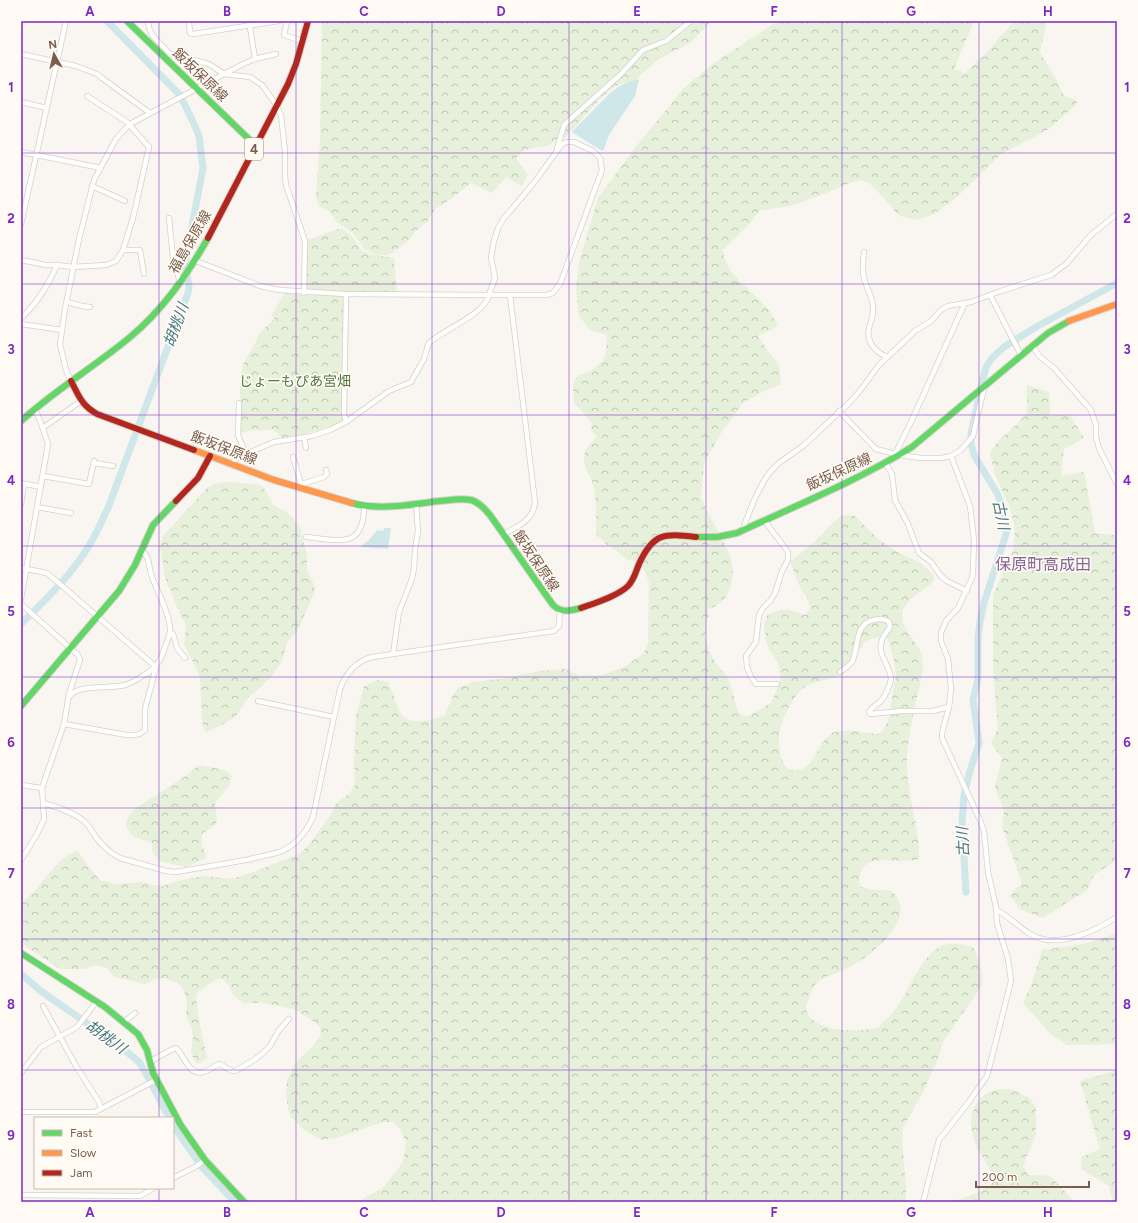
<svg xmlns="http://www.w3.org/2000/svg" width="1138" height="1223" font-family="Figtree,'Noto Sans JP',sans-serif">
  <style>
    .forest { fill: url(#forest-crowns); fill-rule: evenodd }
    .water { fill: #d0e7ea }
    .lines { fill: none; stroke-linecap: round; stroke-linejoin: round }
    .river { stroke: #d0e7ea; stroke-width: 7 }
    .street-casing { stroke: #d7d1ca; stroke-width: 6 }
    .fast-casing { stroke: #d9d2cb; stroke-width: 8 }
    .slow-casing { stroke: #d9d2cb; stroke-width: 8 }
    .jam-casing { stroke: #d9d2cb; stroke-width: 8 }
    .street { stroke: #fefefd; stroke-width: 4.5 }
    .fast { stroke: #63d668; stroke-width: 6 }
    .slow { stroke: #ff974d; stroke-width: 6 }
    .jam { stroke: #b3261e; stroke-width: 6 }
    .grid { fill: none; stroke: #7b2cbf; stroke-width: 1; stroke-opacity: 0.55 }
    .labels { text-anchor: middle; dominant-baseline: central; stroke-width: 3.5; stroke-linejoin: round; paint-order: stroke }
    .shield { fill: #fffaf3; stroke: #a18d80; stroke-width: 1 }
    .shield-label { font-size: 13px; font-weight: bold; fill: #795e4e }
    .street-label { font-size: 14px; fill: #795e4e; stroke: #fffaf3 }
    .park-label { font-size: 14px; fill: #527942; stroke: #fffaf3 }
    .water-label { font-size: 15px; font-style: italic; fill: #437984; stroke: #fffaf3 }
    .quarter-label { font-size: 16px; fill: #856694; stroke: #fffaf3 }
    .neatline { fill: none; stroke: #7b2cbf; stroke-width: 1.5 }
    .grid-label { font-size: 13px; text-anchor: middle; font-weight: bold; fill: #7b2cbf }
  </style>
  <defs>
    <pattern id="forest-crowns" width="20" height="18" patternUnits="userSpaceOnUse"><rect width="20" height="18" fill="#e6f0db"/><path d="M2 6a3 3 0 1 1 6 0M12 15a3 3 0 1 1 6 0" fill="none" stroke="#bfc6b4"/></pattern>
  </defs>
  <rect width="100%" height="100%" fill="#f9f5f0"/>
  <g class="forest">
    <polygon points="322,21 712,21 690,43 659,59 644,72 633,83 622,83 614,87 599,100 566,137 554,142 548,146 537,147 523,151 517,157 517,160 528,175 521,186 506,177 492,193 471,183 451,199 435,209 427,222 417,230 408,241 389,255 374,254 364,249 354,234 337,222 328,210 319,206 316,197 320,142"/>
    <path d="M778,21H974L954,69L965,73L987,52L1014,21H1047L1040,52L1056,79L1064,96L1076,100L1077,104L1049,129L1001,154L957,197L934,214L926,217L915,220L898,215L885,199L869,183L861,180L852,182L826,193L793,205L759,211L750,223L723,250C724,275 756,293 770,312C773,316 776,321 778,326L758,336L770,354L779,365L781,384L762,392L743,403L721,433L704,463L701,497L709,515L730,554L733,571L731,586L726,597L716,606L707,610L710,617L707,618L705,637L709,650L715,662L729,679L738,712L746,717L771,703L781,680L778,662L769,649L766,641L764,625L767,615C782,607 790,609 805,615L809,610C810,598 806,597 800,587C796,579 793,569 790,561C810,549 824,530 842,515L855,516C867,528 879,541 893,549C908,558 923,561 934,576V581C925,590 907,598 903,610C897,628 919,640 922,657C924,671 919,688 916,702C912,719 908,739 907,756C907,766 907,777 909,787C912,811 920,834 919,859C904,863 884,858 870,862C867,863 864,866 862,868L859,879L860,886C870,891 881,889 892,891C894,894 898,897 899,901C909,926 869,957 850,967C840,973 826,975 817,983C813,986 810,993 809,998C808,1001 806,1005 806,1007C807,1032 861,1034 878,1027C881,1025 884,1021 887,1019C908,1001 920,947 949,944C957,943 965,945 973,947C980,958 983,974 981,987L943,1042L938,1059L924,1090L903,1128L902,1139L906,1186V1202H357L384,1187L403,1162L406,1144L401,1130L393,1122H383L336,1138L321,1140L304,1130L290,1116L286,1097L287,1080L295,1063L312,1047L321,1036L320,1027L314,1022L294,1009L263,1003H243L233,995L230,987L223,979H217L199,991L196,996L199,1021L207,1058L198,1064L194,1060L191,1051L193,1038L192,1028L186,1016L187,1000L184,991L179,984L166,978L155,979L145,984L137,982L115,977L105,967L94,965L85,969H60L21,943V903C27,898 34,892 39,886C53,870 57,860 77,850L91,870L100,880L115,884L142,882L153,885L163,886L177,881L203,876L231,879L254,872L301,853L311,842L331,814L336,803L349,794L355,785L354,764L356,716L364,686L377,680L388,682C393,692 396,705 401,714C409,727 435,719 445,715L454,693L459,687L473,682L499,679L540,671L564,669L581,676L603,675L626,666L644,653L648,643L649,582L644,570L639,562L627,560L618,552L606,544L596,534C596,516 597,497 592,481C589,473 583,466 584,457C585,448 591,443 597,437L591,430L592,423L574,403L573,383L577,376L594,369L603,361L606,352L607,335L590,330L579,316L576,289L579,263L598,198L638,144L684,88L711,65ZM882,636L887,639L889,643L894,661L896,676L888,721L883,731L878,734C864,733 845,728 832,733C817,741 814,775 792,770C778,766 778,740 780,729C784,716 792,698 802,689C811,681 831,679 843,675L864,643L873,638Z"/>
    <path d="M341,228L351,235L362,251L370,254L394,258L397,297H349L347,418C326,430 306,434 282,438L273,429C262,431 251,429 240,433V377L244,363L257,340L260,333L273,320L274,318L271,316L283,296L284,289L303,290L307,265V240Z"/>
    <polygon points="1027,385 1049,392 1050,415 1070,415 1084,438 1064,449 1061,476 1084,472 1095,533 1114,535 1117,537 1117,860 1094,875 1087,890 1043,918 1021,910 1010,895 1022,883 1002,827 1004,811 995,787 1002,758 991,743 998,729 993,669 993,595 1013,551 1015,529 1010,507 995,475 990,453 997,442 1019,422 1027,413"/>
    <polygon points="225,482 257,484 264,488 273,505 288,513 300,527 307,556 307,570 314,585 315,591 297,632 287,642 282,661 270,678 262,686 247,699 236,716 220,726 206,732 203,726 202,720 200,679 198,672 184,644 186,626 168,586 165,577 160,546 163,536 206,489 214,484"/>
    <polygon points="199,765 225,770 232,776 229,786 215,803 217,818 216,824 202,834 202,846 207,857 186,867 159,861 152,851 152,843 133,836 126,827 127,819 133,810 184,777"/>
    <polygon points="1117,933 1117,1044 1067,1045 1051,1034 1023,1003 1032,983 1042,950 1084,944"/>
    <polygon points="1117,1070 1117,1202 1113,1202 1109,1186 1081,1169 1082,1157 1100,1149 1080,1081"/>
    <path d="M1011,1089L1028,1097L1036,1107V1134L1023,1166L1028,1175L1050,1176L1075,1202H952L979,1192L992,1184L993,1177C987,1162 975,1148 972,1132C968,1115 977,1094 995,1090C1000,1089 1006,1089 1011,1089Z"/>
  </g>
  <g class="water">
    <polygon points="639,79 635,96 609,135 604,149 602,151 572,132 610,93 621,85"/>
    <polygon points="384,528 391,528 388,549 361,547 362,545 369,540 377,530 383,531"/>
  </g>
  <g class="lines">
    <g class="river">
      <path d="M21,624C46,599 72,575 90,544C97,533 102,520 108,508L188,293L189,287L185,263L203,168L199,136L194,124L180,95L107,21"/>
      <polyline points="966,892 962,823 964,795 970,771 979,743 973,700 978,679 978,637 980,622 984,603 1007,531 1003,508 997,493 974,455 971,443 971,434 983,379 986,367 992,358 1004,347 1036,327 1117,283"/>
      <polyline points="21,974 42,992 120,1046 139,1062 149,1079 169,1118"/>
      <polyline points="173,1125 201,1166 235,1202"/>
    </g>
    <defs>
      <g id="street">
        <polyline points="148,21 149,28 153,36 170,54 209,64 224,74 250,77 262,85 275,103 281,115 285,151 285,176 286,185 305,241 304,293"/>
        <polyline points="189,21 190,33 193,34 279,21"/>
        <polyline points="287,21 284,35 302,41"/>
        <polyline points="21,54 76,66 97,74 102,78 150,113"/>
        <polyline points="255,59 276,54"/>
        <polyline points="21,102 47,108"/>
        <polyline points="557,149 564,125 621,74 643,50 666,41 691,21"/>
        <polyline points="21,152 101,168"/>
        <polyline points="92,186 125,201"/>
        <polyline points="169,218 173,257 180,283"/>
        <polyline points="21,224 66,21"/>
        <polyline points="123,250 140,250 144,274"/>
        <path d="M864,252C863,260 862,269 864,277C866,288 874,299 873,310C873,321 865,330 870,341C872,348 881,355 888,357"/>
        <polyline points="21,260 46,265 57,265 73,267 106,265 116,261 123,250 133,218 149,147 127,122 87,96"/>
        <path d="M196,261L260,286L279,290L346,294L489,295L495,278L491,257L494,241L498,228L504,218L512,209L536,180L562,144L567,142H574L593,151L600,158L602,170L560,284L553,293L546,295H489C485,314 445,329 430,342L428,345L424,359L411,382L389,391L346,422L330,430L312,436L274,442L237,458L231,464"/>
        <polyline points="990,295 1021,355"/>
        <polyline points="67,302 82,306 90,307"/>
        <path d="M21,318C38,303 48,285 57,265"/>
        <polyline points="21,324 62,330"/>
        <polyline points="1033,346 1039,356 1054,368 1091,410 1096,425 1096,437 1099,448 1117,484"/>
        <polyline points="71,381 66,370 60,344 65,309 79,239 94,180 116,139 130,124 243,64 255,59 249,21"/>
        <polyline points="239,403 238,435 246,454"/>
        <polyline points="35,408 43,429"/>
        <polyline points="839,411 876,449 899,455 921,458 942,458 951,456 961,450 973,436 980,405 984,389 984,387"/>
        <polyline points="346,422 344,414 346,294"/>
        <polyline points="304,437 306,448"/>
        <polyline points="895,454 912,420 964,305"/>
        <polyline points="293,457 301,484"/>
        <polyline points="94,463 113,466"/>
        <polyline points="885,463 892,474 895,500 908,524 919,553 931,562 941,576 947,581 967,591"/>
        <polyline points="43,476 89,484 94,461"/>
        <polyline points="21,483 41,487"/>
        <polyline points="299,487 302,484 324,477 327,474 326,470"/>
        <polyline points="21,504 24,484"/>
        <polyline points="37,507 71,513"/>
        <polyline points="764,520 788,552 788,560 782,571 775,593 771,600 763,608 759,615 756,642 746,656 747,667 751,677 756,684 777,684"/>
        <polyline points="743,530 745,523 755,498 765,479 771,471 779,463 803,446 849,403 859,392 879,365 915,331 931,321 941,310 948,306 971,302 1001,291 1051,275 1066,264 1091,235 1117,214"/>
        <path d="M504,534C517,527 534,520 535,502L510,295"/>
        <path d="M306,537C339,540 364,550 364,506"/>
        <path d="M21,568L47,573L156,667L145,709V730C140,735 134,736 127,735L64,724"/>
        <polyline points="21,599 48,444 43,429 44,427 81,401"/>
        <polyline points="21,604 78,655 80,660 69,694 64,724 42,788 44,819 37,834 21,860"/>
        <polyline points="170,632 173,634 177,648 185,658"/>
        <polyline points="393,654 399,612 412,579 414,568 415,550 418,531 416,503"/>
        <path d="M840,672C844,669 849,666 852,662C859,648 854,623 874,620C880,619 884,618 889,622L890,627C888,631 883,636 882,640C876,654 891,666 891,679C890,686 885,697 880,702C876,705 872,707 869,712L870,714L902,711H933L949,707"/>
        <path d="M70,696C78,684 111,689 125,685C132,683 138,679 144,675C155,669 160,662 164,650C166,644 169,638 170,632C171,616 158,593 152,577C148,567 151,557 141,550"/>
        <polyline points="258,701 334,717"/>
        <polyline points="21,785 42,788"/>
        <path d="M43,803C58,807 77,813 88,825C90,828 91,830 93,833C100,844 108,852 120,858L166,871L176,872L246,860L280,852C296,845 306,833 313,817L340,689C346,673 355,662 372,657L554,631L559,626L560,610"/>
        <path d="M996,907L997,910C1009,917 1019,927 1030,934C1057,950 1093,932 1117,917"/>
        <polyline points="43,1006 76,1066 99,1102 101,1109"/>
        <polyline points="124,1022 135,1013"/>
        <path d="M149,1062L171,1050L176,1048C184,1055 189,1076 203,1072C209,1071 214,1065 220,1064L232,1071H235L254,1060L263,1053L270,1046L279,1030L289,1019"/>
        <polyline points="21,1073 41,1047 77,1027 97,1001"/>
        <polyline points="21,1112 95,1112 156,1080"/>
        <polyline points="173,1178 195,1167 205,1160"/>
        <polyline points="21,1195 140,1196 154,1188"/>
        <polyline points="923,1202 939,1140 968,1103 987,1076 1011,981 1008,959 997,923 996,907 988,872 984,831 980,820 942,738 942,733 949,707 951,689 948,659 941,641 941,633 946,621 958,608 972,578 973,573 974,540 970,506 951,456"/>
      </g>
      <g id="fast">
        <polyline points="127,21 256,146"/>
        <path d="M21,421C55,390 94,367 129,338C163,310 187,275 208,238"/>
        <path d="M352,503C380,511 411,504 440,501C450,500 462,498 471,500C479,502 485,509 490,515L553,605C561,613 570,611 581,608"/>
        <path d="M696,537H717L737,533C795,506 857,481 912,447L1048,333L1069,321"/>
        <polyline points="21,706 119,591 135,565 153,525 176,501"/>
        <polyline points="21,953 105,1007 138,1034 147,1050 153,1073 180,1124 205,1160 244,1202"/>
      </g>
      <g id="slow">
        <polyline points="1069,321 1117,304"/>
        <polyline points="194,450 274,480 352,503"/>
      </g>
      <g id="jam">
        <polyline points="208,238 288,84 296,64 308,21"/>
        <path d="M71,381C79,396 81,405 97,414L194,450"/>
        <polyline points="176,501 198,478 210,456"/>
        <path d="M581,608C595,603 618,596 628,586C634,580 636,571 639,564C653,533 664,533 696,537"/>
      </g>
    </defs>
    <use href="#street" class="street-casing"/>
    <use href="#fast" class="fast-casing"/>
    <use href="#slow" class="slow-casing"/>
    <use href="#jam" class="jam-casing"/>
    <use href="#street" class="street"/>
    <use href="#fast" class="fast"/>
    <use href="#slow" class="slow"/>
    <use href="#jam" class="jam"/>
  </g>
  <path class="grid" d="M159,21V1118M296,21V1202M432,21V1202M569,21V1202M706,21V1202M842,21V1202M979,21V1202M21,153H1117M21,284H1117M21,415H1117M21,546H1117M21,677H1117M21,808H1117M21,939H1117M21,1070H1117M159,1188V1202"/>
  <g class="labels">
    <rect class="shield" x="245" y="138" width="18" height="22" rx="3"/>
    <g class="shield-label">
      <text x="254" y="149">4</text>
    </g>
    <g class="street-label">
      <text transform="translate(200 75) rotate(44)">飯坂保原線</text>
      <text transform="translate(190 242) rotate(-60)">福島保原線</text>
      <text transform="translate(224 448) rotate(21)">飯坂保原線</text>
      <text transform="translate(839 472) rotate(-25)">飯坂保原線</text>
      <text transform="translate(536 561) rotate(56)">飯坂保原線</text>
    </g>
    <g class="park-label">
      <text x="295" y="381">じょーもぴあ宮畑</text>
    </g>
    <g class="water-label">
      <text transform="translate(176 325) rotate(-70)">胡桃川</text>
      <text transform="translate(1001 515) rotate(78)">古川</text>
      <text transform="translate(963 842) rotate(-93)">古川</text>
      <text transform="translate(106 1037) rotate(36)">胡桃川</text>
    </g>
    <g class="quarter-label">
      <text x="1043" y="564">保原町高成田</text>
    </g>
  </g>
  <rect width="1138" height="1223" fill="none" stroke="#fffaf3" stroke-width="44"/>
  <rect x="34" y="1117" width="140" height="72" fill="#fffaf3" stroke="#c9bcb1"/>
  <rect x="42" y="1130" width="20" height="6" fill="#63d668" stroke="#c9bcb1"/>
  <text x="70" y="1137" font-size="12" fill="#795e4e">Fast</text>
  <rect x="42" y="1150" width="20" height="6" fill="#ff974d" stroke="#c9bcb1"/>
  <text x="70" y="1157" font-size="12" fill="#795e4e">Slow</text>
  <rect x="42" y="1170" width="20" height="6" fill="#b3261e" stroke="#c9bcb1"/>
  <text x="70" y="1177" font-size="12" fill="#795e4e">Jam</text>
  <g transform="translate(54 54) rotate(352)" stroke="#fffaf3" stroke-width="3" paint-order="stroke">
  <path d="M0-3L7 15L0 10L-7 15Z" fill="#795e4e"/>
  <text y="-6" font-size="11" font-weight="bold" text-anchor="middle" fill="#795e4e">N</text>
  </g>
  <path d="M976 1181v6h113v-6" fill="none" stroke="#795e4e" stroke-width="2"/>
  <text x="982" y="1181" font-size="12" fill="#795e4e" stroke="#fffaf3" stroke-width="3" paint-order="stroke">200 m</text>
  <rect x="22" y="22" width="1094" height="1179" class="neatline"/>
  <g class="grid-label">
    <text x="90" y="16">A</text>
    <text x="227" y="16">B</text>
    <text x="364" y="16">C</text>
    <text x="501" y="16">D</text>
    <text x="637" y="16">E</text>
    <text x="774" y="16">F</text>
    <text x="911" y="16">G</text>
    <text x="1048" y="16">H</text>
    <text x="11" y="92">1</text>
    <text x="1127" y="92">1</text>
    <text x="11" y="223">2</text>
    <text x="1127" y="223">2</text>
    <text x="11" y="354">3</text>
    <text x="1127" y="354">3</text>
    <text x="11" y="485">4</text>
    <text x="1127" y="485">4</text>
    <text x="11" y="616">5</text>
    <text x="1127" y="616">5</text>
    <text x="11" y="747">6</text>
    <text x="1127" y="747">6</text>
    <text x="11" y="878">7</text>
    <text x="1127" y="878">7</text>
    <text x="11" y="1009">8</text>
    <text x="1127" y="1009">8</text>
    <text x="11" y="1140">9</text>
    <text x="1127" y="1140">9</text>
    <text x="90" y="1217">A</text>
    <text x="227" y="1217">B</text>
    <text x="364" y="1217">C</text>
    <text x="501" y="1217">D</text>
    <text x="637" y="1217">E</text>
    <text x="774" y="1217">F</text>
    <text x="911" y="1217">G</text>
    <text x="1048" y="1217">H</text>
  </g>
</svg>
